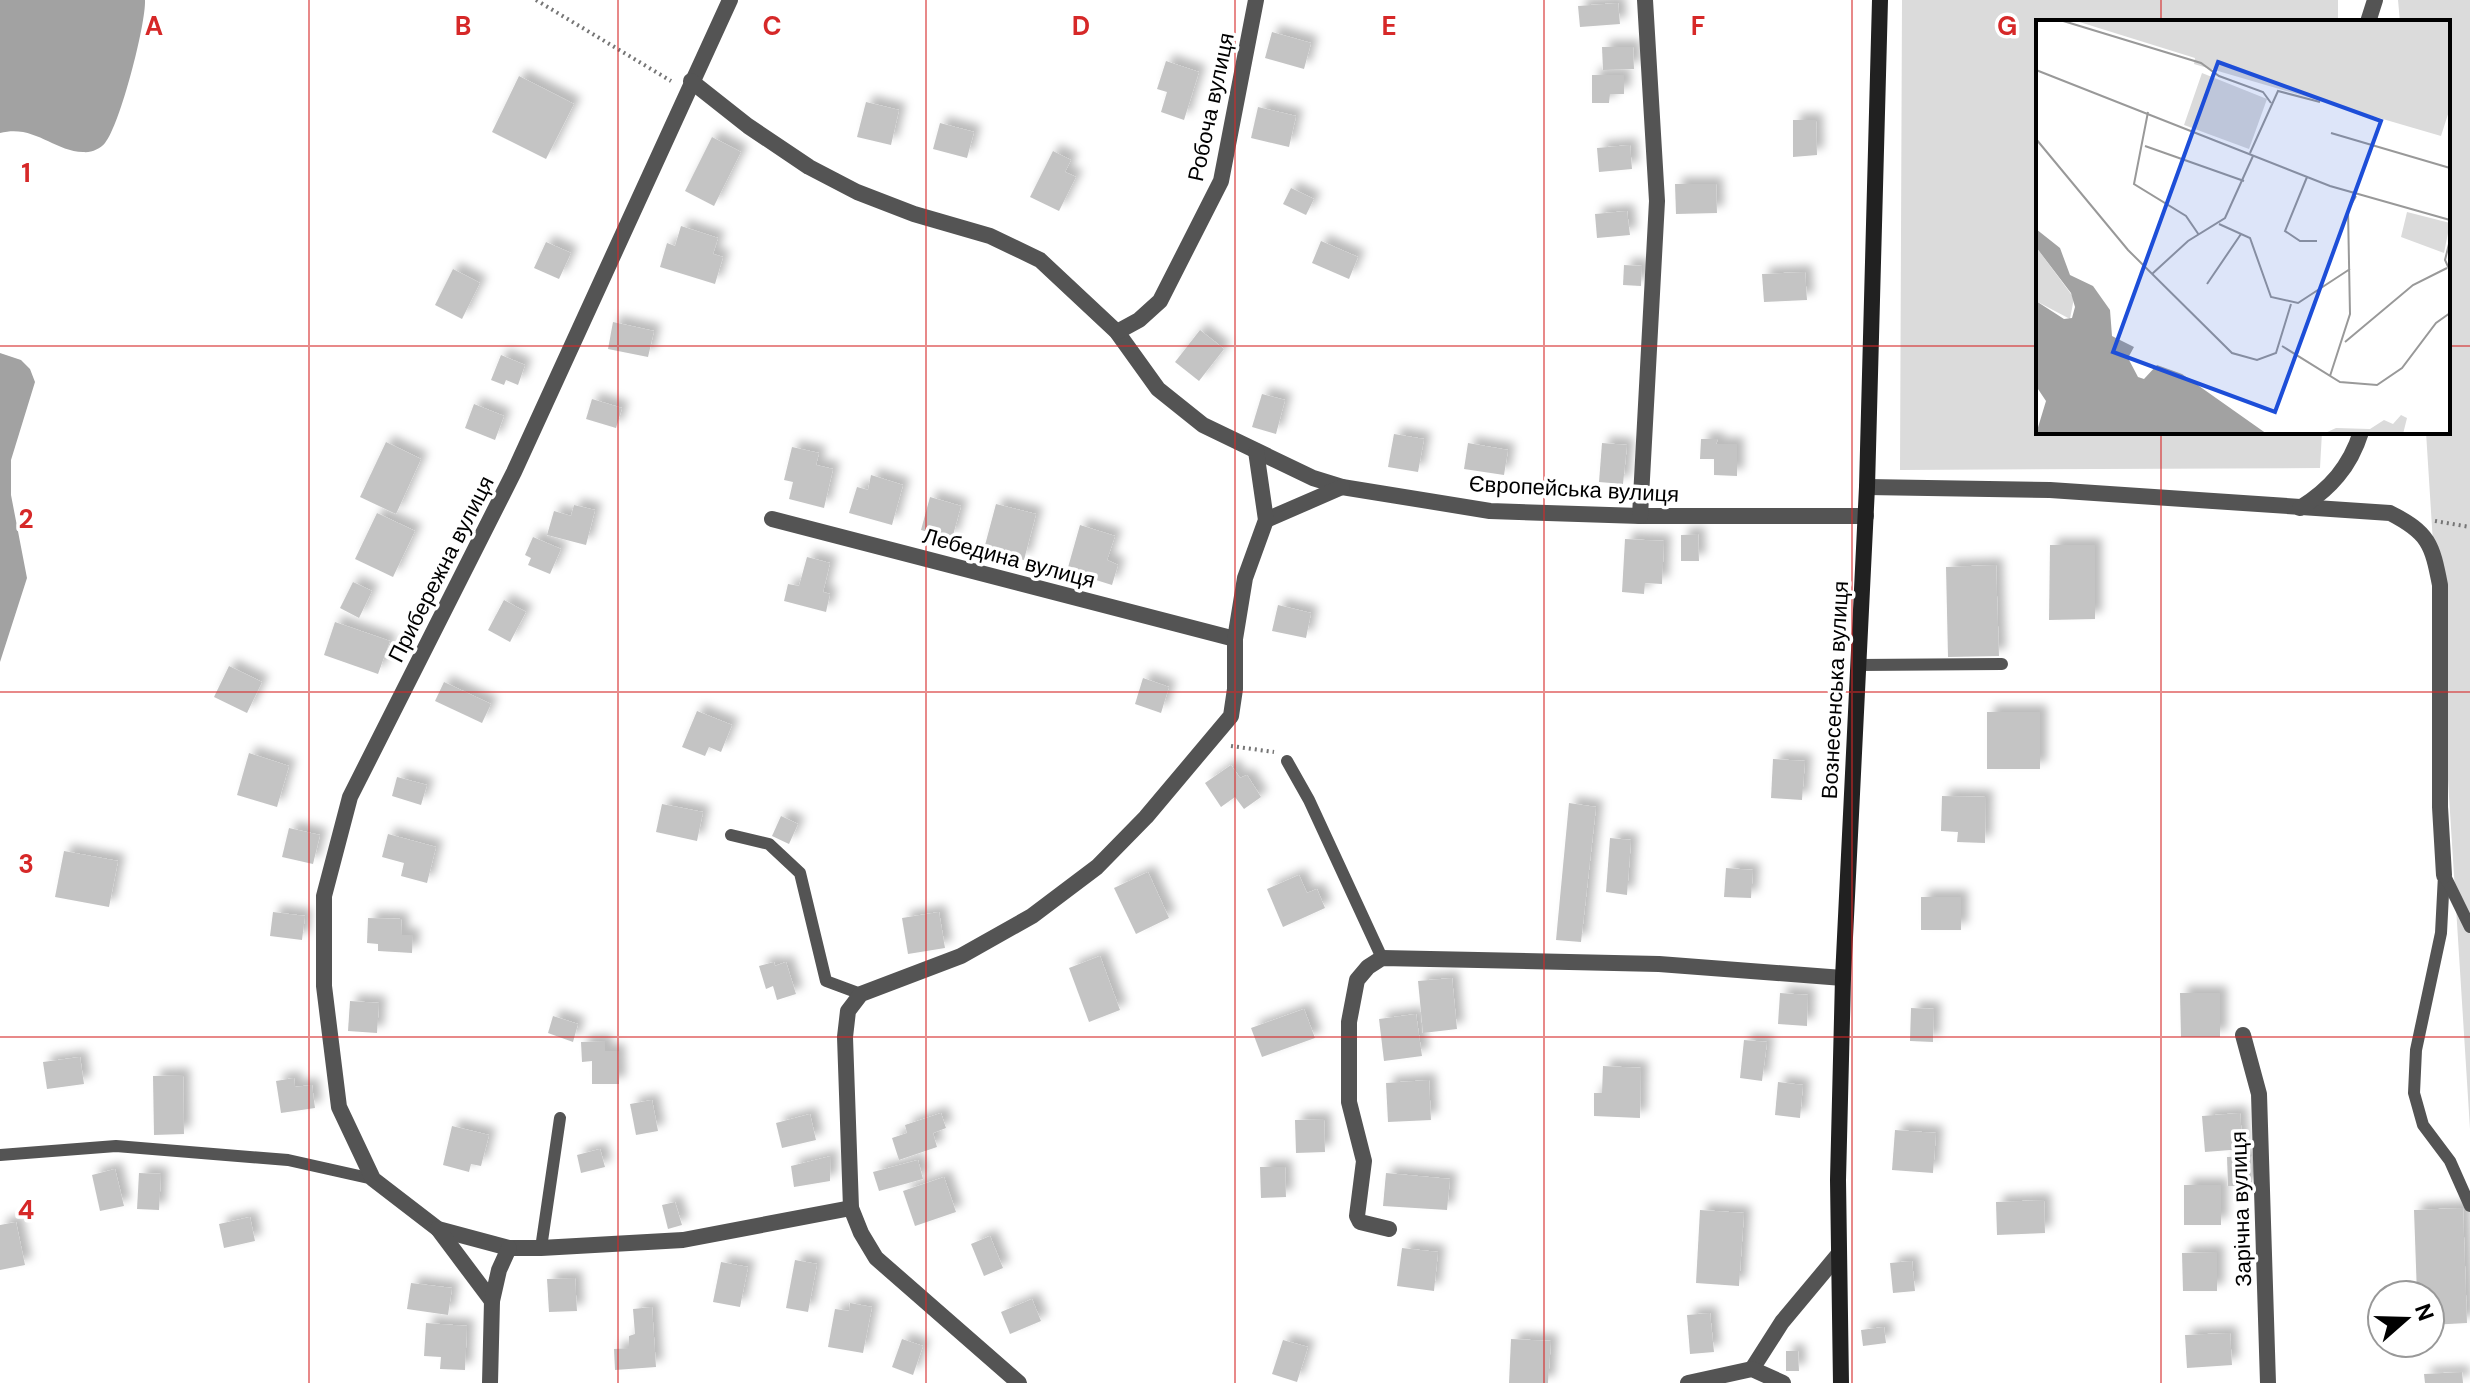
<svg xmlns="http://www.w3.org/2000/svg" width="2470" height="1383" font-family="'DM Sans',sans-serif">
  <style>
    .green { fill: #dbdbdb }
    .water { fill: #a2a2a2 }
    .building { fill: #c4c4c4; filter: url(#shadow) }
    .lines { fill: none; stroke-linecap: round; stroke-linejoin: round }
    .path { stroke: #767676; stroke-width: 4; stroke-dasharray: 2 4; stroke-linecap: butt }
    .lane { stroke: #545454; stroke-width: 12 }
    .street { stroke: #545454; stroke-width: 16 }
    .secondary { stroke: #212121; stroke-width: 16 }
    .grid { fill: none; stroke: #d62828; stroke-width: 2; stroke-opacity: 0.55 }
    .labels { text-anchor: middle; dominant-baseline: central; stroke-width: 7; stroke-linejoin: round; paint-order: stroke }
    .street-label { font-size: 22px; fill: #000; stroke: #fff }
    .inset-road { fill: none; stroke: #999; stroke-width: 2 }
    .view { fill: #1d4ed8; fill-opacity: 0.15; stroke: #1d4ed8; stroke-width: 4 }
    .inset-edge { fill: none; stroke: #000; stroke-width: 4 }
    .grid-label { font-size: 26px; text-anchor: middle; font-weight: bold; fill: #d62828; stroke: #fff; stroke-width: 7; stroke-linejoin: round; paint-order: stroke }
  </style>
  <defs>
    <filter id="shadow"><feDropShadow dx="7" dy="-7" stdDeviation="4" flood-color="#0004"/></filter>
  </defs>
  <rect width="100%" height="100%" fill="#fff"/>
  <g class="green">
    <polygon points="1902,0 2338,0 2338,22 2038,22 2038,432 2322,432 2320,468 1900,470"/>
    <polygon points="2398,0 2470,0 2470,1129 2426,432 2448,432 2448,22 2400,22"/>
  </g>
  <g class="water">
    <path d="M0,0H145C146,24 120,125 105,143C100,149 91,153 83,152C53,151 34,124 0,133Z"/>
    <polygon points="0,353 21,360 30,369 35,382 11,460 11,495 27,578 0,662"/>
  </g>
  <g class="building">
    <polygon points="1618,3 1620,24 1580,27 1578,6"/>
    <polygon points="1272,32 1311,43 1304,69 1265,58"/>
    <polygon points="1602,47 1633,47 1634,69 1603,70"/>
    <polygon points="1166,61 1199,72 1184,120 1161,112 1167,92 1157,89"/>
    <polygon points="1592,75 1624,75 1624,94 1610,94 1609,103 1592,103"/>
    <polygon points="519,76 574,104 546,159 492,132"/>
    <polygon points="866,102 899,110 891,145 857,137"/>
    <polygon points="1258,107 1296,116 1289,147 1251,138"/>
    <polygon points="1793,120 1816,120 1817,155 1793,157"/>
    <polygon points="940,123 974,132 967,158 933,149"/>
    <polygon points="712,137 741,152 714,206 685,191"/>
    <polygon points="1630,145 1632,169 1599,172 1597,148"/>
    <polygon points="1053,151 1071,160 1065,172 1076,177 1059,211 1030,197"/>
    <polygon points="1675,184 1716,184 1717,213 1676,214"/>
    <polygon points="1291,188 1314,199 1306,215 1283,204"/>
    <polygon points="1627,211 1630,235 1597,238 1595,214"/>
    <polygon points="681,226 718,238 713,254 723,257 715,284 660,267 667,243 675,246"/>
    <polygon points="1321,241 1358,257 1349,279 1312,263"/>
    <polygon points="546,242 571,253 559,279 534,268"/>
    <polygon points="1624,265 1642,266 1641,286 1623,285"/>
    <polygon points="453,269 480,283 462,319 435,305"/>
    <polygon points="1805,272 1807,300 1764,302 1762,274"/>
    <polygon points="613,322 654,331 648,357 608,349"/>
    <polygon points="1200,330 1224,349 1199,381 1175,362"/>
    <polygon points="501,355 525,365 518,385 506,380 504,385 491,380"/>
    <polygon points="1262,394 1285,400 1276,434 1252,427"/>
    <polygon points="592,399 622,408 616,428 586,419"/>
    <polygon points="474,404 504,416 495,440 465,428"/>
    <polygon points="1394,434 1424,439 1418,472 1388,467"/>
    <polygon points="1701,439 1718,439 1716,444 1737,444 1737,476 1714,475 1714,459 1700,459"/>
    <polygon points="386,442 421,459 396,514 360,497"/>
    <polygon points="1468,443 1508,450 1504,475 1464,469"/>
    <polygon points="1602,443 1627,445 1623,484 1599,482"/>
    <polygon points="792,447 819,453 816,465 833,469 824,508 789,499 793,482 784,480"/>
    <polygon points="871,475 903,485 892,525 849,513 857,487 868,490"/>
    <polygon points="930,497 961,506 952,539 921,530"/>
    <polygon points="996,504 1036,514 1024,560 984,549"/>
    <polygon points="574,505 595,510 586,545 547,535 554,511 571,516"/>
    <polygon points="377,513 415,531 393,577 355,559"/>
    <polygon points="1080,525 1115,536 1107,560 1118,565 1112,585 1067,571"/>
    <polygon points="1698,534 1699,561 1681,561 1681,535"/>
    <polygon points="533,537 561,549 550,574 528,565 531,558 525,555"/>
    <polygon points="1625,539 1664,541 1662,584 1645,583 1644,594 1622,592"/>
    <polygon points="2050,545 2095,545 2095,619 2049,620"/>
    <polygon points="807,557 830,563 823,592 830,594 826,612 784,601 788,584 799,586"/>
    <polygon points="1996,565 1999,656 1948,657 1946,567"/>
    <polygon points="353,582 372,591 359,618 340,608"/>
    <polygon points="504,600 526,612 510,642 488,630"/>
    <polygon points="1278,605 1311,613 1306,638 1272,631"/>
    <polygon points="335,622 390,641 378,674 324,655"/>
    <polygon points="229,666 262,682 247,713 214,697"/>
    <polygon points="1143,678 1169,687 1161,713 1135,704"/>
    <polygon points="444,682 491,704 482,723 435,701"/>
    <polygon points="697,711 732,725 721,752 709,747 705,756 682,747"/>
    <rect x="1987" y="712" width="53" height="57"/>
    <polygon points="249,753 289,766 277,807 237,795"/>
    <polygon points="1773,759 1805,761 1802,800 1771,798"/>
    <polygon points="1231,765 1240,778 1247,775 1261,797 1244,809 1235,797 1221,807 1205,783"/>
    <polygon points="397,777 427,785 421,805 392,796"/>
    <polygon points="1942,796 1986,797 1985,843 1957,842 1958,832 1941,831"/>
    <polygon points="1569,803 1596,807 1581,942 1556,940"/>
    <polygon points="662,804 703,812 697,841 656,832"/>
    <polygon points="781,816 798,824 789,844 772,836"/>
    <polygon points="289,828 320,835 313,864 282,857"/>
    <polygon points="388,834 436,847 427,883 401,876 404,863 382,857"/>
    <polygon points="1610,838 1631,840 1627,895 1606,892"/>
    <polygon points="64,851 118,861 109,907 55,897"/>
    <polygon points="1726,868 1753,870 1751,898 1724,897"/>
    <polygon points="1148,872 1169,918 1136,934 1114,888"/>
    <polygon points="1299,875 1307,893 1317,889 1325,908 1283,927 1267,889"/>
    <rect x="1921" y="897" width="40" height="33"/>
    <polygon points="273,912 305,916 302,940 270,936"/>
    <polygon points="939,912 945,948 908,954 902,918"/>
    <polygon points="368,918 401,919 402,935 413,935 412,953 378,951 378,944 367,943"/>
    <polygon points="1100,956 1120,1010 1089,1022 1069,968"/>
    <polygon points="774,962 775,966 786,962 796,994 777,1000 773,986 766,989 759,966"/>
    <polygon points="1452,978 1457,1029 1423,1033 1418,981"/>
    <polygon points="1780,993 1808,995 1807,1026 1778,1024"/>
    <polygon points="2180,993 2220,993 2220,1037 2181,1037"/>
    <polygon points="350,1001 379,1003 377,1033 348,1031"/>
    <polygon points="1911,1008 1934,1009 1933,1042 1910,1041"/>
    <polygon points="1304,1009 1315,1038 1262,1057 1251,1028"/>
    <polygon points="1416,1014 1422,1056 1384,1061 1379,1019"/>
    <polygon points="553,1016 578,1024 573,1042 548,1033"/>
    <polygon points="1744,1040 1767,1042 1762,1081 1740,1078"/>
    <polygon points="605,1041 605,1051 618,1051 619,1084 592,1084 592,1061 582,1062 581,1042"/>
    <polygon points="80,1057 84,1084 47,1089 43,1062"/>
    <polygon points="1603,1066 1641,1068 1640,1118 1594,1116 1594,1093 1602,1093"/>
    <polygon points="183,1075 184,1134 154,1135 153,1076"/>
    <polygon points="294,1078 295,1087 312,1085 315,1108 281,1113 276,1081"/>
    <polygon points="1429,1080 1431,1120 1388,1122 1386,1083"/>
    <polygon points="1778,1082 1803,1085 1800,1118 1775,1115"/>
    <polygon points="652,1100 658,1131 636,1135 630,1104"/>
    <polygon points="941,1113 946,1128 933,1133 937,1147 899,1160 892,1138 907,1133 905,1125"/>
    <polygon points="2240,1113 2243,1149 2205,1152 2202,1116"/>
    <polygon points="810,1114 816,1140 782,1148 776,1123"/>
    <polygon points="1324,1119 1325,1152 1296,1153 1295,1120"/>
    <polygon points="452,1126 489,1135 481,1166 471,1164 469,1172 443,1165"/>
    <polygon points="1895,1130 1936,1133 1933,1173 1892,1170"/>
    <polygon points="600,1149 605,1167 581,1173 577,1155"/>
    <polygon points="831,1156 830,1181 794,1187 791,1166"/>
    <polygon points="2251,1156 2252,1186 2228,1186 2227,1157"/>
    <polygon points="918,1160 923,1179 879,1191 873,1172"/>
    <polygon points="1260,1167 1285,1167 1286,1197 1261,1198"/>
    <polygon points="115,1169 124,1206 100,1211 92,1175"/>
    <polygon points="139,1173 161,1174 159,1210 137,1209"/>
    <polygon points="1386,1173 1450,1179 1447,1210 1383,1206"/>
    <polygon points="944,1177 956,1212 915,1226 903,1191"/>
    <rect x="2184" y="1185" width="37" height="40"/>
    <polygon points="2044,1200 2045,1233 1997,1235 1996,1202"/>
    <polygon points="675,1202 682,1225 668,1229 662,1205"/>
    <polygon points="2463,1208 2467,1323 2430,1325 2430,1295 2417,1295 2414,1210"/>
    <polygon points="1700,1210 1744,1213 1739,1286 1696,1283"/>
    <polygon points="250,1217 255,1241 224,1248 219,1224"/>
    <polygon points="16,1222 25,1265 0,1270 0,1225"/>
    <polygon points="990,1236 1003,1268 984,1276 971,1244"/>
    <polygon points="1402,1248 1438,1252 1434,1291 1397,1286"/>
    <polygon points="2217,1252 2217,1291 2183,1291 2182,1253"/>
    <polygon points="795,1260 817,1264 808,1312 786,1308"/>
    <polygon points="1912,1261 1915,1291 1893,1293 1890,1263"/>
    <polygon points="721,1262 748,1267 740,1307 713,1302"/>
    <polygon points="575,1278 577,1311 549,1312 547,1279"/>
    <polygon points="411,1283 452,1288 448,1315 407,1309"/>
    <polygon points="1032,1299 1041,1321 1010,1334 1001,1312"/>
    <polygon points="850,1303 872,1307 863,1353 828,1347 835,1309 849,1311"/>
    <polygon points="652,1307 656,1367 615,1370 614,1349 629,1348 629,1336 635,1334 633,1309"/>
    <polygon points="1710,1313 1714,1352 1690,1354 1687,1315"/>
    <polygon points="426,1323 467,1326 465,1370 440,1369 441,1357 424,1356"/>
    <polygon points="1884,1327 1886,1343 1863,1346 1861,1330"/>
    <polygon points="2230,1333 2232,1365 2187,1368 2185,1335"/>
    <polygon points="902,1339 923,1346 913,1375 892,1367"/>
    <polygon points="1511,1339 1551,1341 1548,1383 1509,1383"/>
    <polygon points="1283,1340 1308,1347 1297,1382 1272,1374"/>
    <polygon points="1786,1351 1798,1351 1799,1371 1786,1371"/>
    <polygon points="2462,1372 2463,1383 2425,1383 2424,1374"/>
  </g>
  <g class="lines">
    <g class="path">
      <polyline points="536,0 671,81"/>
      <polyline points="2435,521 2470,527"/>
      <polyline points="1231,746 1274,752"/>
    </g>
    <g class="lane">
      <polyline points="1858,665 2002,664"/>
      <polyline points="1287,761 1309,800 1382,958"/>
      <polyline points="731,835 769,844 800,873 826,981 861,994"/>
      <polyline points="2444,875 2441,933 2416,1050 2414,1093 2423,1125 2450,1161 2470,1206"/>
      <polyline points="2445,876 2470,927"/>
      <polyline points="0,1155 116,1146 288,1160 373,1179"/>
      <polyline points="541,1248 560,1118"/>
    </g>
    <g class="street">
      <polyline points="730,0 514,472 350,797 324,896 324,986 339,1107 373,1179 438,1229 509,1248 541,1248 683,1240 851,1208"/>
      <polyline points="2368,22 2375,0"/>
      <polyline points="691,81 748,126 809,167 857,192 914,214 990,236 1040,260 1117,332 1158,389 1203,425 1313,478 1342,487 1490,511 1640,516 1866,516"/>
      <polyline points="1117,332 1139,320 1160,301 1221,181 1256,0"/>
      <path d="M1867,487L2050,490L2390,513C2429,533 2432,544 2440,585V807L2444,875"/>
      <path d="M2300,508C2330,489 2350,467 2361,432"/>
      <polyline points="1640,516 1657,201 1645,0"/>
      <polyline points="772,519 1235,639"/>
      <polyline points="1266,520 1342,487"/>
      <polyline points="2243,1035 2259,1094 2268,1383"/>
      <polyline points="438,1229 492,1301"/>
      <polyline points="1389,1229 1360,1222 1357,1216 1364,1161 1349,1102 1349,1022 1357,980 1368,967 1382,958 1659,964 1843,978"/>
      <polyline points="1752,1369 1782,1322 1838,1255"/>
      <polyline points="490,1383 492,1301 499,1270 509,1248"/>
      <polyline points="1019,1383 876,1258 861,1233 851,1208 845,1037 848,1011 861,994 961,956 1032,916 1097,867 1146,817 1231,716 1235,689 1235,639 1245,578 1266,520 1256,451"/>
      <polyline points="1688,1383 1752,1369 1783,1383"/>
    </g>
    <polyline class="secondary" points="1841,1383 1838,1180 1843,978 1867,487 1880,0"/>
  </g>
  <path class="grid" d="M309,0V1383M618,0V1383M926,0V1383M1235,0V1383M1544,0V1383M1852,0V1383M2161,0V22M0,346H2038M2448,346H2470M2161,432V1383M0,692H2470M0,1037H2470"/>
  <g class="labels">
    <g class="street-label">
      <text transform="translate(1211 107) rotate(-78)">Робоча вулиця</text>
      <text transform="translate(1574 489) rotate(3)">Європейська вулиця</text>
      <text transform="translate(1009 558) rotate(15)">Лебедина вулиця</text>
      <text transform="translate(441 569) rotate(-63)">Прибережна вулиця</text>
      <text transform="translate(1835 690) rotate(-87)">Вознесенська вулиця</text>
      <text transform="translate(2241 1209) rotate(-92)">Зарічна вулиця</text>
    </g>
  </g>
  <g transform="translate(2036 20)">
    <rect width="414" height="414" fill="#fff"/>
    <path d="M37,0H414V88L405,116L158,44L159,38ZM166,53L231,79L213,129L148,105ZM371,192L414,203L408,233L365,217ZM0,227L38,278L34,299L0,281ZM365,395L371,398L367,414H287L300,408L334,409L348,400L357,404Z" fill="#dbdbdb"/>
    <path d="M0,209L24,228L34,255L57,266L74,290L76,316L98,327L92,338L102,357L108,359L121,345L146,354L231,414H0L10,381L0,366V281L28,299L36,298L39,287L35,273L0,227Z" fill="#a2a2a2"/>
    <path class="inset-road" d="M24,0L165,43L183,56L227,72L235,83M0,50L294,166L414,200M112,92L98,164L150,196L163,215M295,113L414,148M0,119L92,230L196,333L221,340L240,333L255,284M109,126L208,161M214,133L242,71L284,82M271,157L249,211L264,221H281M183,204L214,218L235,277L262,283L314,249M414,220L409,240L414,251M116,254L152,221L189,198L217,136M171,264L205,214M309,322L377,265L411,248M246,326L304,362L341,365L366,348L400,303L414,293M294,356L314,294L312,190L320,176"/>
    <path class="view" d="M182,42L345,101L239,392L77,332Z"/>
    <rect width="414" height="414" class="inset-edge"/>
  </g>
  <g class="grid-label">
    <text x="154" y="35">A</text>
    <text x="463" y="35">B</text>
    <text x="772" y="35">C</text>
    <text x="1081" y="35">D</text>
    <text x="1389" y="35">E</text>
    <text x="1698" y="35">F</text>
    <text x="2007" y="35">G</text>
    <text x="26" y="182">1</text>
    <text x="26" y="528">2</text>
    <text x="26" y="873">3</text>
    <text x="26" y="1219">4</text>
  </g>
  <g transform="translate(2406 1319) rotate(70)"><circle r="38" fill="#ffffff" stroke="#999999" stroke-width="2"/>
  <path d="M0-6L14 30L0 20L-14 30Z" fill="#000000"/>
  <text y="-12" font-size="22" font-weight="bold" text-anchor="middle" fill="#000000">N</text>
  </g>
</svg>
